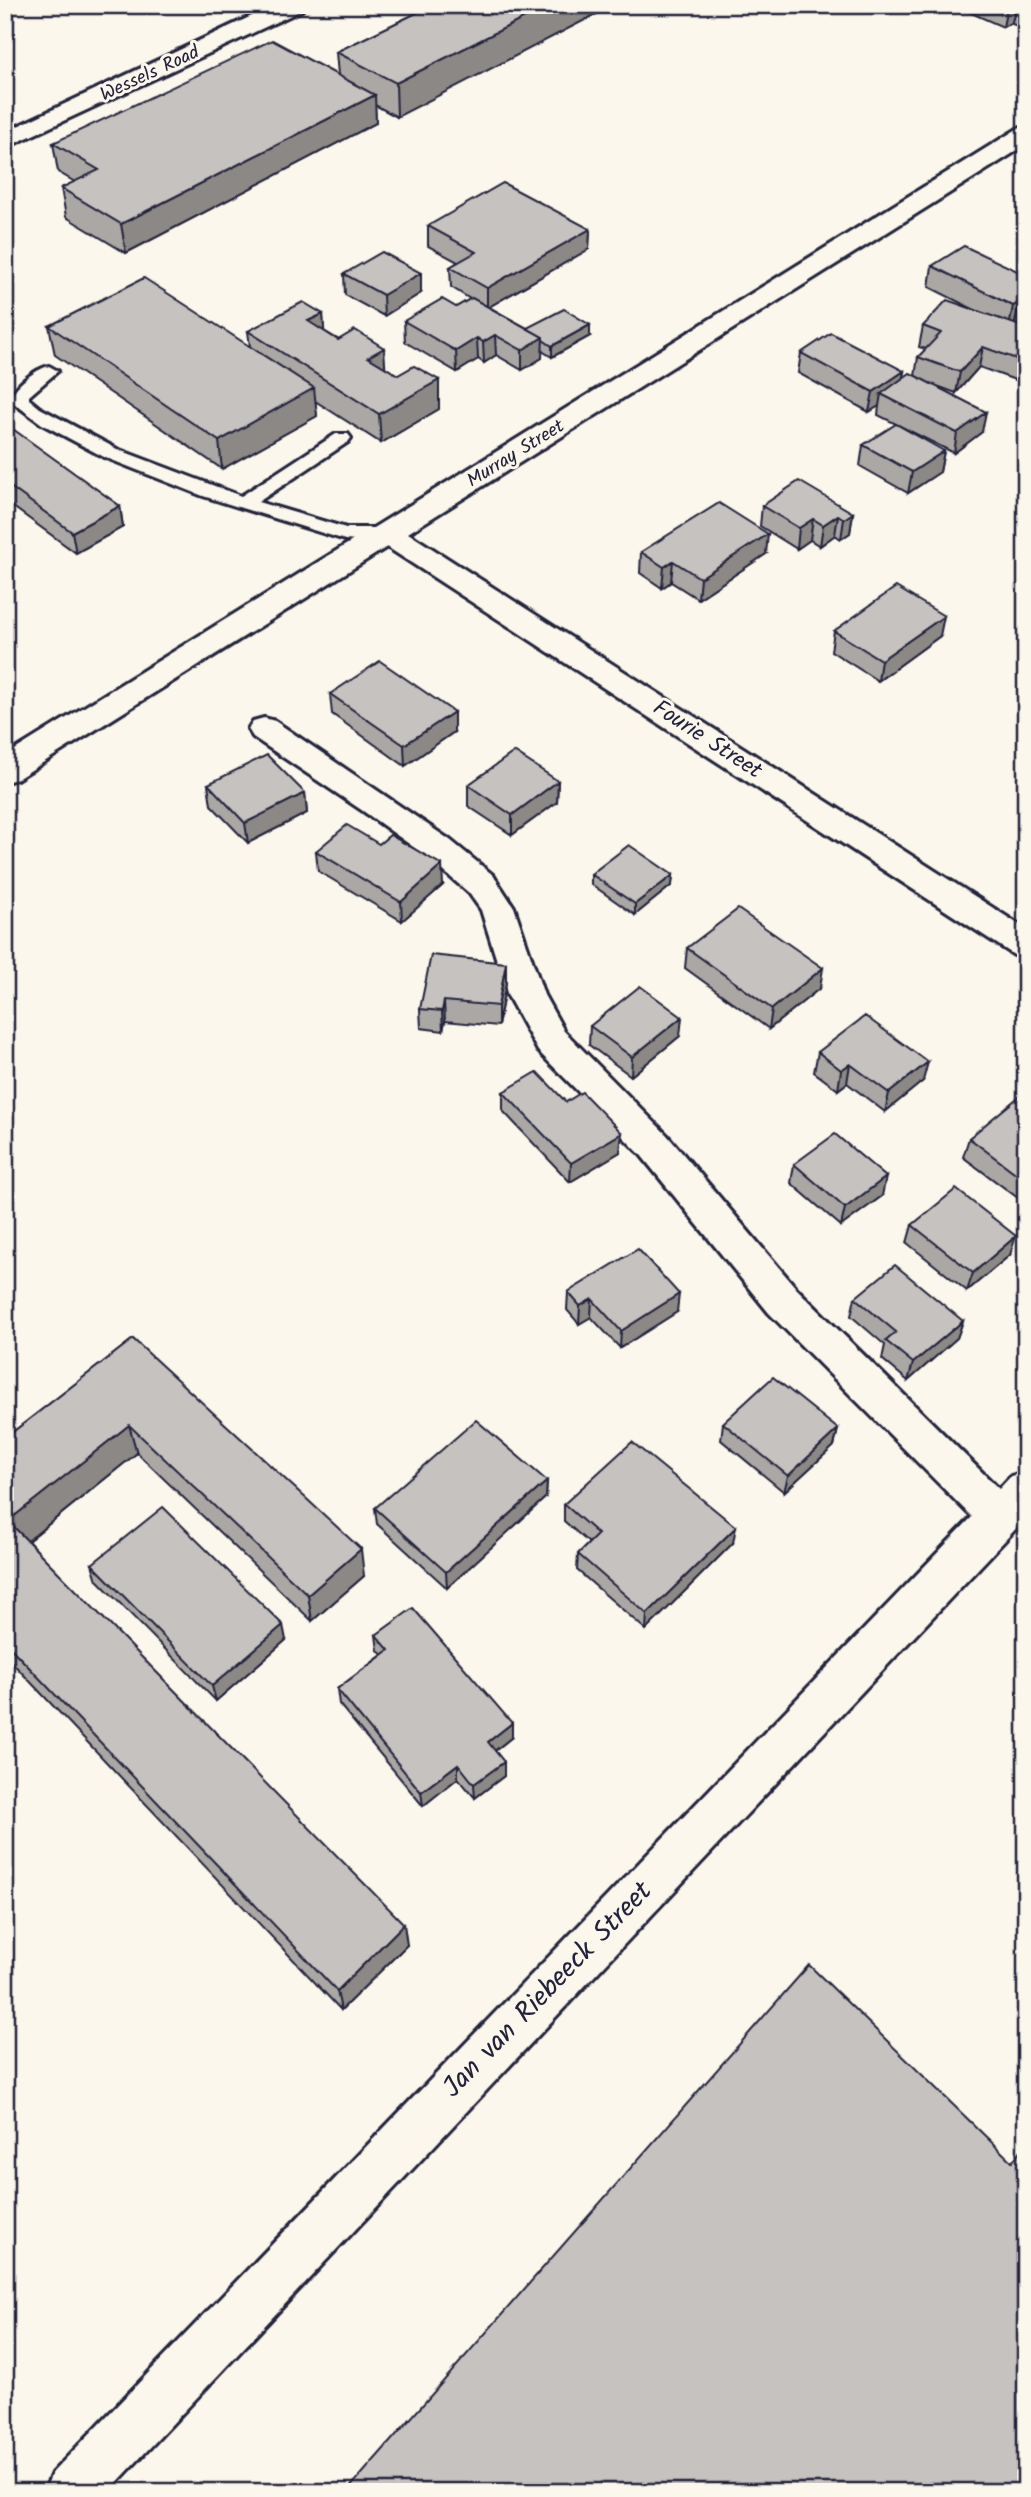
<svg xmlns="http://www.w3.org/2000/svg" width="1031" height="2497" font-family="Kalam,sans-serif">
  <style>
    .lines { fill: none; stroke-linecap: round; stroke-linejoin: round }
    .service-casing { stroke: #22223b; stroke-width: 6 }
    .minor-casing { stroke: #22223b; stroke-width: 6 }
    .service { fill: #fbf7ec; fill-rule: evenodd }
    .minor { fill: #fbf7ec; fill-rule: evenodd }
    .wall { fill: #aaa7a5; stroke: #22223b; stroke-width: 2 }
    .shaded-wall { fill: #8b8886; stroke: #22223b; stroke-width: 2 }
    .building { fill: #c6c2c0; stroke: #22223b; stroke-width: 2 }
    .labels { text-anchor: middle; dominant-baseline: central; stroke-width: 6; stroke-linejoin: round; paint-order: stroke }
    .far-street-label { font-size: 19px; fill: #22223b; stroke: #fbf7ec }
    .street-label { font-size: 23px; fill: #22223b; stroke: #fbf7ec }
    .near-street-label { font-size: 28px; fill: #22223b; stroke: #fbf7ec }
  </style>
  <rect width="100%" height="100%" fill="#fbf7ec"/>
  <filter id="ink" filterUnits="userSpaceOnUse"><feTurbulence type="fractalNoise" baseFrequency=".0143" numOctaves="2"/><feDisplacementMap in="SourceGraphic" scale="14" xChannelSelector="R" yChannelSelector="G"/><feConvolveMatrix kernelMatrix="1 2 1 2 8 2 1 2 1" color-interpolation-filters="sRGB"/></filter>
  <g filter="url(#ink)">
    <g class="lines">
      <defs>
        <path id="service" d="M49,366L58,371L29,396V399L40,408L117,449L241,496L336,434H348L351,438L348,442L258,502L346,528H388L397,534L395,538L367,542L345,540L203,496L104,457L42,424L11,401C11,387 36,369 49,366Z"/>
        <g id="minor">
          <polygon points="275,5 305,5 302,10 5,148 5,132"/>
          <polygon points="1026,127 1026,145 408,533 1026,929 1026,959 1014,955 387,547 17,779 5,782 5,756 1017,129"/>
          <polygon points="264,718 275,721 450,840 493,875 514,907 544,995 564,1031 667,1135 797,1289 999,1489 1011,1476 1026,1471 1026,1518 108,2492 44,2492 52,2473 972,1517 769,1313 641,1155 538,1051 508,996 481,910 469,893 426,856 363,811 253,737 248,729 253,721"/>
        </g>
      </defs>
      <use href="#service" class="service-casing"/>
      <use href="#minor" class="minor-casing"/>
      <use href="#service" class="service"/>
      <use href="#minor" class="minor"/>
    </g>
    <g class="wall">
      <polygon points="433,5 397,117 375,105 376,123 126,253 66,217 61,188 75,182 58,172 53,143 338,75 336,52"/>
      <polygon points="953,5 1026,5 1026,29 1012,24 1012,22 1003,27"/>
      <polygon points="428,226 590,229 589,249 489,307 527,328 590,336 552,357 542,351 542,358 522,370 496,355 484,363 478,359 457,372 405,342 404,321 456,307 470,299 451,287 450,267 458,262 428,246"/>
      <polygon points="932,266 1026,275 1026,372 1018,381 979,367 956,393 929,383 982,432 954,453 878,415 879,406 869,412 798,373 801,353 904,371 903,379 915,376 918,357 926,349 919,347 923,326 977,311 929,287"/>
      <polygon points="344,274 421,293 384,316 345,295"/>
      <polygon points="323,314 324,331 398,375 439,380 439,409 381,443 315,401 317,416 222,469 55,355 49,326 250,347 248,331"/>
      <polygon points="5,430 120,506 123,527 76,553 5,501"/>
      <polygon points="863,445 944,451 940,472 908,493 860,466"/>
      <polygon points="762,506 853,513 850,533 841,539 835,535 820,546 810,540 797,549 760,526"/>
      <polygon points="641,552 766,554 698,599 671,582 662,588 640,573"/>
      <polygon points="834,631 940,636 878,681 831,651"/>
      <polygon points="330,694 454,732 405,766 332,714"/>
      <polygon points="558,781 557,802 512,835 468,806 468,785"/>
      <polygon points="208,784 305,793 307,813 248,843 211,805"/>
      <polygon points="316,851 443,885 402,921 318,871"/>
      <polygon points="591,874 673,875 672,885 635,915 591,884"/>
      <polygon points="687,948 820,988 769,1029 685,968"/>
      <polygon points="506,963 506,983 498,1026 445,1021 443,1031 421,1028 420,1009"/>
      <polygon points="590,1026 680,1036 631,1076 589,1045"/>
      <polygon points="818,1052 923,1081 885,1112 847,1083 838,1090 814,1072"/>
      <polygon points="503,1092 566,1102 620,1152 570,1182 503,1111"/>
      <polygon points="1026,1098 1026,1204 963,1157 969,1138"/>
      <polygon points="794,1164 882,1196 841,1226 791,1183"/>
      <polygon points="912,1225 1010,1255 967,1291 907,1243"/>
      <polygon points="568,1292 677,1312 620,1348 591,1317 579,1324 567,1310"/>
      <polygon points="855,1298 963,1321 957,1338 908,1381 882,1359 885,1345 851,1316"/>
      <polygon points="133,1339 364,1576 312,1621 137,1453 28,1541 407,1945 341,2010 5,1655 5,1438"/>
      <polygon points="723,1423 838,1429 834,1446 784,1492 721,1440"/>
      <polygon points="547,1481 546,1497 447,1588 377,1524 375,1508"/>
      <polygon points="564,1504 733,1543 646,1630 577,1570 578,1554 589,1543 564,1521"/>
      <polygon points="92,1564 286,1640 216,1701 97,1580"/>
      <polygon points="376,1635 512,1723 512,1737 495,1751 504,1762 504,1776 475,1798 458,1778 423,1806 339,1704 337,1689 382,1655 378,1650"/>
    </g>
    <g class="shaded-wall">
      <polygon points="550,5 614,5 397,117 396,83"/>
      <polygon points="1011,5 1026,5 1014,14 1012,22 1003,27 1007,7"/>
      <polygon points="375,95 376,123 126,253 121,224"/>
      <polygon points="590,229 589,249 487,308 487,288"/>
      <polygon points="421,273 421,293 384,316 383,295"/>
      <polygon points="1026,298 1026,314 1018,309 1015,323 1009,327 1013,306"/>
      <polygon points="323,314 325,342 308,321"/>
      <polygon points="590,325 590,336 552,357 552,346"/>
      <polygon points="495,335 496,355 484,363 483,342"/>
      <polygon points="543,337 542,358 522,370 522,350"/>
      <polygon points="477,338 478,359 457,372 456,351"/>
      <polygon points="983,347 979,367 956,393 960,372"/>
      <polygon points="384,348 386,377 368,357"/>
      <polygon points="1026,356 1026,372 1018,381 1022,361"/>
      <polygon points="904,371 900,392 881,394 879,406 869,412 873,392"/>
      <polygon points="439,380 439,409 381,443 379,414"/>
      <polygon points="314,388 317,416 222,469 219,441"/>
      <polygon points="986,412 982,432 954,453 957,433"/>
      <polygon points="944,451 940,472 908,493 912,472"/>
      <polygon points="120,506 123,527 76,553 72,532"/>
      <polygon points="853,513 850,533 841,539 844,519"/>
      <polygon points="838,515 835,535 820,546 823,525"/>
      <polygon points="813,519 810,540 797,549 799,528"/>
      <polygon points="768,534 766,554 698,599 700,578"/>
      <polygon points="673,561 671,582 662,588 664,567"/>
      <polygon points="944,616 940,636 878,681 881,660"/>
      <polygon points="454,712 454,732 405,766 404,745"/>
      <polygon points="558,781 557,802 512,835 512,815"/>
      <polygon points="305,793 307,813 248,843 245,823"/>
      <polygon points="442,865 443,885 402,921 401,902"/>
      <polygon points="673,875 672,885 635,915 635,904"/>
      <polygon points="506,963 506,983 498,1026 498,1006"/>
      <polygon points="823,968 820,988 769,1029 772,1009"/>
      <polygon points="444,1001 445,1021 443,1031 442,1011"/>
      <polygon points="682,1017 680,1036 631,1076 632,1057"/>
      <polygon points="928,1062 923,1081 885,1112 889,1093"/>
      <polygon points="850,1064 847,1083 838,1090 841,1070"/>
      <polygon points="622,1133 620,1152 570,1182 571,1163"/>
      <polygon points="886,1177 882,1196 841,1226 845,1208"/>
      <polygon points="1016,1236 1010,1255 967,1291 973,1273"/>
      <polygon points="679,1294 677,1312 620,1348 621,1331"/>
      <polygon points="592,1299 591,1317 579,1324 580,1306"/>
      <polygon points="963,1321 957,1338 908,1381 913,1363"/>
      <polygon points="129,1425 137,1453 19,1548 8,1521"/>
      <polygon points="838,1429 834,1446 784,1492 788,1476"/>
      <polygon points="547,1481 546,1497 447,1588 446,1572"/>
      <polygon points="736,1527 733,1543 646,1630 647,1614"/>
      <polygon points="361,1549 364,1576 312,1621 308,1595"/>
      <polygon points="283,1625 286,1640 216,1701 212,1686"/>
      <polygon points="512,1723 512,1737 488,1756 488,1742"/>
      <polygon points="504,1762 504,1776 475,1798 474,1784"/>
      <polygon points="458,1764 458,1778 423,1806 421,1792"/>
      <polygon points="404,1924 407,1945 341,2010 337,1991"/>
    </g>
    <g class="building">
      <polygon points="433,5 550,5 396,83 336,52"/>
      <polygon points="1026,6 1026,18 1014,14"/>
      <polygon points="272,40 375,95 121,224 61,188 99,170 53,143"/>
      <polygon points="503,183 590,229 487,288 450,267 476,252 428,226"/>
      <polygon points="964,246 1026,275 1026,298 1013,306 932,266"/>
      <polygon points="382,252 421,273 383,295 344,274"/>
      <polygon points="144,278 314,388 219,441 49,326"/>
      <polygon points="472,298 543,337 522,350 495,335 483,342 477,338 456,351 404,321 442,299 456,307"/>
      <polygon points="947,300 1026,328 1026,356 1022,361 983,347 960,372 918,357 941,333 923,326"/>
      <polygon points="303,302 323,314 308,321 338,340 355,330 384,348 368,357 398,375 414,366 439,380 379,414 248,331"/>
      <polygon points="1026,304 1026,314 1018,309"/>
      <polygon points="564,309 590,325 552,346 543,340 543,337 527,328"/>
      <polygon points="831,333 904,371 873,392 801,353"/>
      <polygon points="910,373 986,412 957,433 881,394"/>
      <polygon points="896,424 944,451 912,472 863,445"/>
      <polygon points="10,427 120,506 72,532 5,483 5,430"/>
      <polygon points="799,481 853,513 844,519 838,515 823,525 813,519 799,528 762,506"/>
      <polygon points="719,503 768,534 700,578 673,561 664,567 641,552"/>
      <polygon points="896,587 944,616 881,660 834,631"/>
      <polygon points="380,661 454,712 404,745 330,694"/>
      <polygon points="514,752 558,781 512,815 468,785"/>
      <polygon points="267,755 305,793 245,823 208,784"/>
      <polygon points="347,825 379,844 390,835 442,865 401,902 316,851"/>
      <polygon points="629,845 673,875 635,904 591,874"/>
      <polygon points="738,909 823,968 772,1009 687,948"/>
      <polygon points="431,955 506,963 498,1006 444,1001 442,1011 420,1009"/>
      <polygon points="640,986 682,1017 632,1057 590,1026"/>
      <polygon points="865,1016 928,1062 889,1093 850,1064 841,1070 818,1052"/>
      <polygon points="537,1072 566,1102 582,1092 622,1133 571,1163 503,1092"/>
      <polygon points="1021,1095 1026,1098 1026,1181 969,1138"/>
      <polygon points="835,1134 886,1177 845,1208 794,1164"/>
      <polygon points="956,1189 1016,1236 973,1273 912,1225"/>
      <polygon points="638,1249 679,1294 621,1331 592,1299 580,1306 568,1292"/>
      <polygon points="895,1265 963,1321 913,1363 886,1341 896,1332 855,1298"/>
      <polygon points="133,1339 361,1549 308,1595 129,1425 8,1521 404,1924 337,1991 5,1642 5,1438"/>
      <polygon points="773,1377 838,1429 788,1476 723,1423"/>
      <polygon points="476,1420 547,1481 446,1572 375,1508"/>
      <polygon points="632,1442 736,1527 647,1614 578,1554 598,1534 564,1504"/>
      <polygon points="163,1507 283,1625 212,1686 92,1564"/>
      <polygon points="413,1608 512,1723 488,1742 504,1762 474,1784 458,1764 421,1792 337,1689 389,1650 376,1635"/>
      <polygon points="809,1965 1012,2162 1026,2144 1026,2492 346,2492"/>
    </g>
  </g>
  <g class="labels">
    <g class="far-street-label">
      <text transform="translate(150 74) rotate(-25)">Wessels Road</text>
      <text transform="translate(516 454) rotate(-32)">Murray Street</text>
    </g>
    <g class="street-label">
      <text transform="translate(707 740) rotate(33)">Fourie Street</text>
    </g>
    <g class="near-street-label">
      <text transform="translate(548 1990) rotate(-46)">Jan van Riebeeck Street</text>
    </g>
  </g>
  <rect width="1031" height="2497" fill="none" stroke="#fbf7ec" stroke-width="28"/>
  <rect x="14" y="14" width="1003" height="2469" fill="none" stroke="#22223b" stroke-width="2.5" filter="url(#ink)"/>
</svg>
